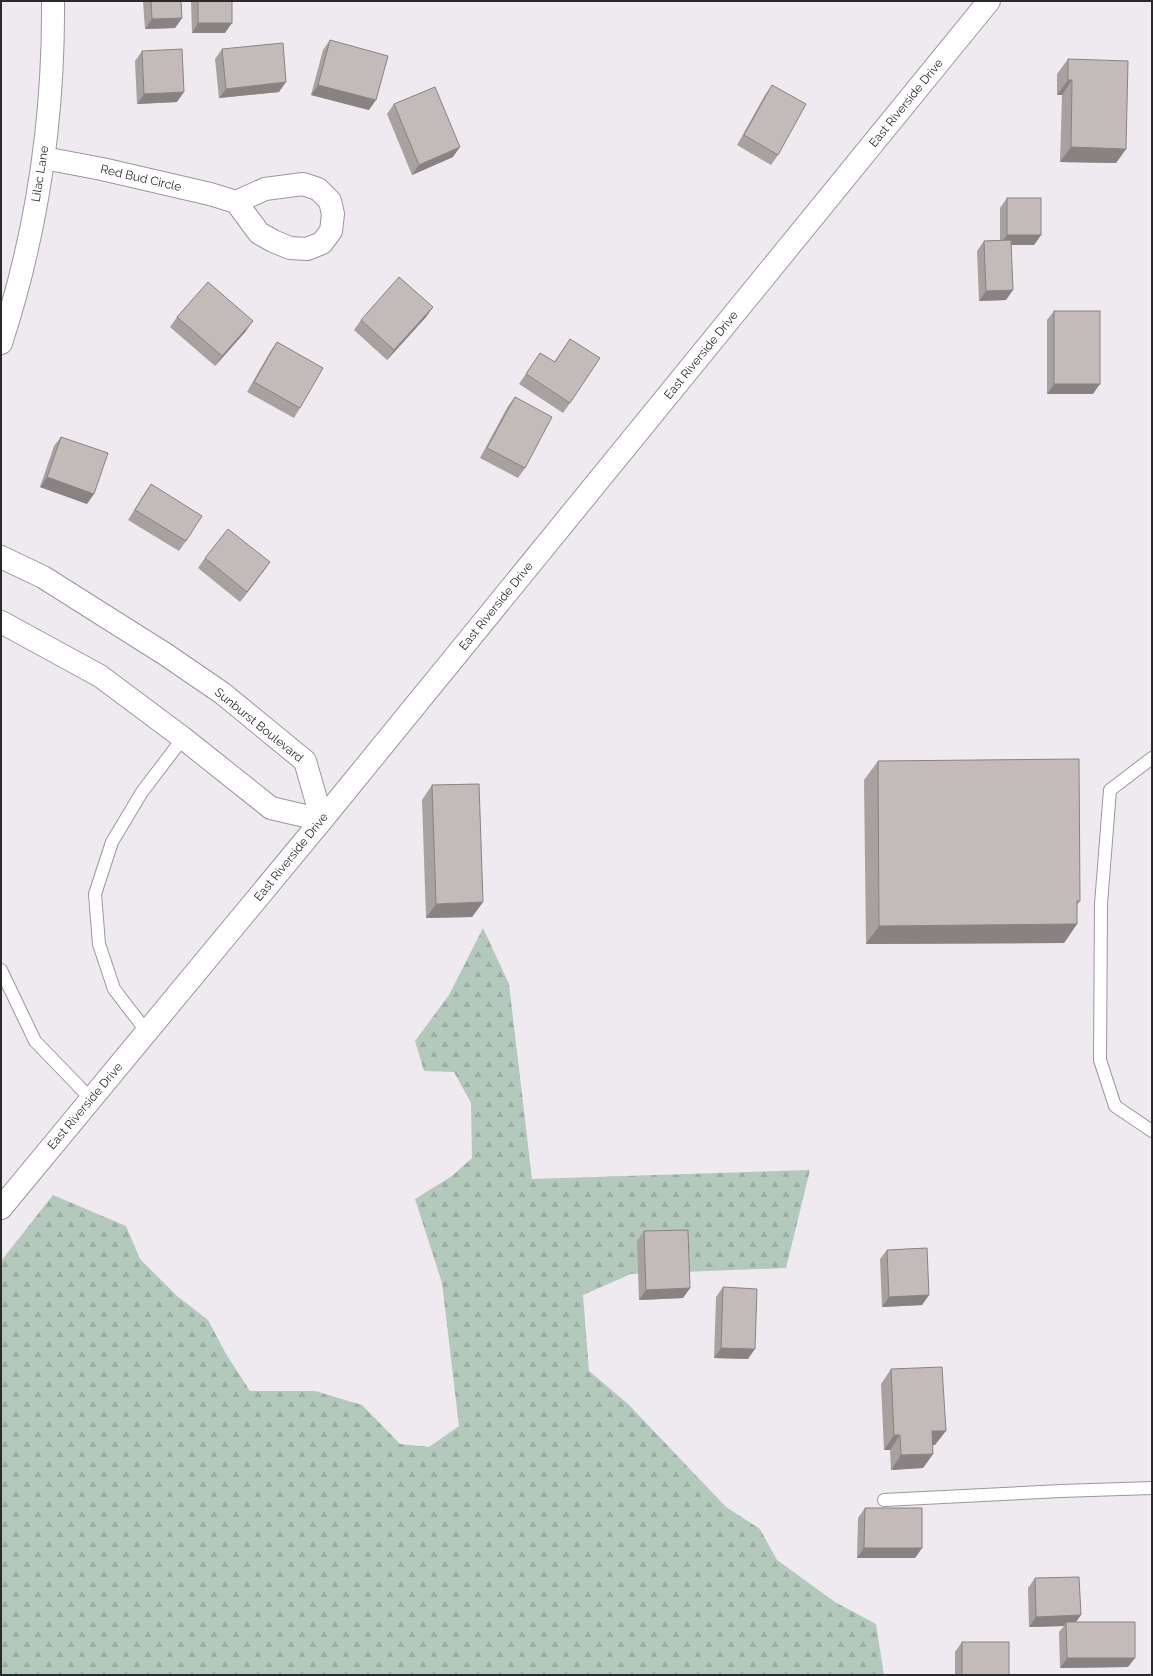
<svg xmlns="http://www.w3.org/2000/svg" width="1153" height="1676" font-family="Raleway,sans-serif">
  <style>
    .forest { fill: url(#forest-firs) }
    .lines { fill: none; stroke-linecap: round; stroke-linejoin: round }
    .service-casing { stroke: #9a979d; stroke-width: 14 }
    .minor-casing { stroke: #9a979d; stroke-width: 24 }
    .service { stroke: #fff; stroke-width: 12 }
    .minor { stroke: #fff; stroke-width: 22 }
    .wall { fill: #a7a19f }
    .shaded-wall { fill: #888382 }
    .building { fill: #c2bbb9; stroke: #888382 }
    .labels { text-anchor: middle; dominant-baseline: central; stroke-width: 3; stroke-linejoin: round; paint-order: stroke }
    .street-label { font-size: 12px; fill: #2b292c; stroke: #fff }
  </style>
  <defs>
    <pattern id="forest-firs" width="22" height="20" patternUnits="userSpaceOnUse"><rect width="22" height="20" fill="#b2c9bc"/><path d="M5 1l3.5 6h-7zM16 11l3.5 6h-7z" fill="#99ada2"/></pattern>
  </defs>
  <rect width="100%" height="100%" fill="#eeeaf0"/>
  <polygon class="forest" points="483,928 509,984 532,1179 810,1170 786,1268 631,1274 583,1295 589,1371 628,1404 726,1507 760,1529 777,1560 835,1602 876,1624 884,1675 1,1675 1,1261 53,1195 126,1226 140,1259 177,1296 208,1320 226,1354 250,1391 315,1391 362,1405 400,1444 429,1447 459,1426 442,1283 415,1199 452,1176 472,1158 471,1103 454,1072 424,1071 415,1041 449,995"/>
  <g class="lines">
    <defs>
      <g id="service">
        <polyline points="1152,758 1110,790 1101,904 1100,1060 1115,1106 1152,1131"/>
        <polyline points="1,970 35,1041 91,1099"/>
        <polyline points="147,1032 114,989 99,944 95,894 112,842 142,792 183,738"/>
        <polyline points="884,1500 1061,1491 1152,1488"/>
      </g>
      <g id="minor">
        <polyline points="44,158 102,169 210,194 236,202 259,233 273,241 290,248 307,249 322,243 331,231 333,214 330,201 318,189 303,184 265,189 236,202"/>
        <path d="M1,343C37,233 54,117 53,1"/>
        <polyline points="1,557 43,577 165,654 222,693 305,761 322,820 271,808 183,738 100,676 1,622"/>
        <polyline points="1,1208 322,820 989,1"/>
      </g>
    </defs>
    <use href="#service" class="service-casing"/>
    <use href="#minor" class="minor-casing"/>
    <use href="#service" class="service"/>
    <use href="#minor" class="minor"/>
  </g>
  <g class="wall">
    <polygon points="143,1 181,1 182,18 175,28 145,29"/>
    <polygon points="191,1 232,1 225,33 192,33"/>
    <polygon points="330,40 369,110 311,95 323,50"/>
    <polygon points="222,49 279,92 219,98 215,59"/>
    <polygon points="142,51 177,102 137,104 135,61"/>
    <polygon points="1068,59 1126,149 1116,163 1060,162 1062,95 1057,95 1057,74"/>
    <polygon points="772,85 778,155 771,165 737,145 765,95"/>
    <polygon points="394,104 453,157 412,175 387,114"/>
    <polygon points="1007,198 1041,235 1034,245 1011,245 1006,300 979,301 977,251 984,241 1000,240 1000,208"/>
    <polygon points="433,307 426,317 387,360 354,330 361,320"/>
    <polygon points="1054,311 1093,394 1047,394 1047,320"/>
    <polygon points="177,317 246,331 215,366 170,327"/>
    <polygon points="570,339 570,403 563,413 519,384 540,353 554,362"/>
    <polygon points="277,342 300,408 294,418 247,392 270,352"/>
    <polygon points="515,397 525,468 518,478 480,458 508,406"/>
    <polygon points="61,437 87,504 40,487 54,446"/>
    <polygon points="151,484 186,541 179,551 128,520 144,494"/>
    <polygon points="205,558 270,562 240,602 198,568"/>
    <polygon points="878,761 1080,901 1077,905 1077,924 1064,943 866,944 864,780"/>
    <polygon points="432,785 483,902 472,917 426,918 422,800"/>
    <polygon points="644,1231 690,1288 683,1298 639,1300 637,1241"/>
    <polygon points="887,1250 929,1295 922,1305 882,1307 880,1259"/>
    <polygon points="723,1287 748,1359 714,1358 716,1297"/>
    <polygon points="891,1369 935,1445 933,1445 933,1454 923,1468 891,1470 890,1450 884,1450 881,1384"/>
    <polygon points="865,1508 922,1548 915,1558 857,1558 858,1518"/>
    <polygon points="1035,1578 1076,1622 1128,1667 1060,1668 1059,1632 1064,1626 1029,1627 1028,1588"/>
    <polygon points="962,1642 1009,1675 955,1675 955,1652"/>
  </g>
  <g class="shaded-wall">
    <polygon points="182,18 175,28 145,29 152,19"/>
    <polygon points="198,23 232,23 225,33 192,33"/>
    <polygon points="1068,80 1072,80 1062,95 1057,95"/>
    <polygon points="286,82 279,92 219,98 226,89"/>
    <polygon points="318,85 376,100 369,110 311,95"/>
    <polygon points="184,92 177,102 137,104 144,94"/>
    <polygon points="460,147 453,157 412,175 419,165"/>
    <polygon points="1071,147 1126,149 1116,163 1060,162"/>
    <polygon points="1007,235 1041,235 1034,245 1000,245"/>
    <polygon points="1013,290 1006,300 979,301 986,291"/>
    <polygon points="433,307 426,317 387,360 394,350"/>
    <polygon points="253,321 246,331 215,366 222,356"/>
    <polygon points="1054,384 1100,384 1093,394 1047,394"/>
    <polygon points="47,477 94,494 87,504 40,487"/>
    <polygon points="270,562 263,572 240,602 247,592"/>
    <polygon points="483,902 472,917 426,918 436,904"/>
    <polygon points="1077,924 1064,943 866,944 879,926"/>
    <polygon points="690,1288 683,1298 639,1300 646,1290"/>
    <polygon points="929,1295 922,1305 882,1307 889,1297"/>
    <polygon points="721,1348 755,1349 748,1359 714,1358"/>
    <polygon points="932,1431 946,1431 935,1445 922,1446"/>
    <polygon points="894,1435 900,1435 890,1450 884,1450"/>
    <polygon points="933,1454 923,1468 891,1470 901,1455"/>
    <polygon points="864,1548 922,1548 915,1558 857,1558"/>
    <polygon points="1081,1615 1074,1625 1066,1622 1064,1626 1029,1627 1036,1617"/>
    <polygon points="1067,1658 1135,1658 1128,1667 1060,1668"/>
  </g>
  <g class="building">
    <polygon points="151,1 181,1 182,18 152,19"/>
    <rect x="198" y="1" width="34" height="22"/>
    <polygon points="330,40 388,56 376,100 318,85"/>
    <polygon points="283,43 286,82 226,89 222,49"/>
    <polygon points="182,49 184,92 144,94 142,51"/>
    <polygon points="1068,59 1128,61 1126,149 1071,147 1072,80 1068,80"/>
    <polygon points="772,85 806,104 778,155 744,135"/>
    <polygon points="435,87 460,147 419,165 394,104"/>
    <rect x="1007" y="198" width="34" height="37"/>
    <polygon points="1011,240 1013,290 986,291 984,241"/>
    <polygon points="399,277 433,307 394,350 361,320"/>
    <polygon points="208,282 253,321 222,356 177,317"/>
    <rect x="1054" y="311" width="46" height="73"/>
    <polygon points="570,339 600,358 570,403 526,374 540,353 555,362"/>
    <polygon points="277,342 323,368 300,408 254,382"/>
    <polygon points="515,397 552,417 525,468 487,448"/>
    <polygon points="61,437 108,453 94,494 47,477"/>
    <polygon points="151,484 202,516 186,541 135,510"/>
    <polygon points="228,529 270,562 247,592 205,558"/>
    <polygon points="1079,759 1080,901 1077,901 1077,924 879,926 878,761"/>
    <polygon points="479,784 483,902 436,904 432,785"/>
    <polygon points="688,1230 690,1288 646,1290 644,1231"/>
    <polygon points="927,1248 929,1295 889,1297 887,1250"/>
    <polygon points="723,1287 757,1289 755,1349 721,1348"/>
    <polygon points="942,1367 946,1431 932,1431 933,1454 901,1455 900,1435 894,1435 891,1369"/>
    <polygon points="865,1508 922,1508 922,1548 864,1548"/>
    <polygon points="1079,1577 1081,1615 1036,1617 1035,1578"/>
    <polygon points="1066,1622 1135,1622 1135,1658 1067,1658"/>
    <rect x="962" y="1642" width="47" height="33"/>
  </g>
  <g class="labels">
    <g class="street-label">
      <text transform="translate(906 103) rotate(-51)">East Riverside Drive</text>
      <text transform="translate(40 174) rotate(-81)">Lilac Lane</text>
      <text transform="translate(141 178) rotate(13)">Red Bud Circle</text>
      <text transform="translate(701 355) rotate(-51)">East Riverside Drive</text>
      <text transform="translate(496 606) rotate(-51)">East Riverside Drive</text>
      <text transform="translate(259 725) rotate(39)">Sunburst Boulevard</text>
      <text transform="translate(291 857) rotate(-51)">East Riverside Drive</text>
      <text transform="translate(85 1106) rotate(-50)">East Riverside Drive</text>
    </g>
  </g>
  <rect width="1153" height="1676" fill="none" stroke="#2b292c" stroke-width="4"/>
</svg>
